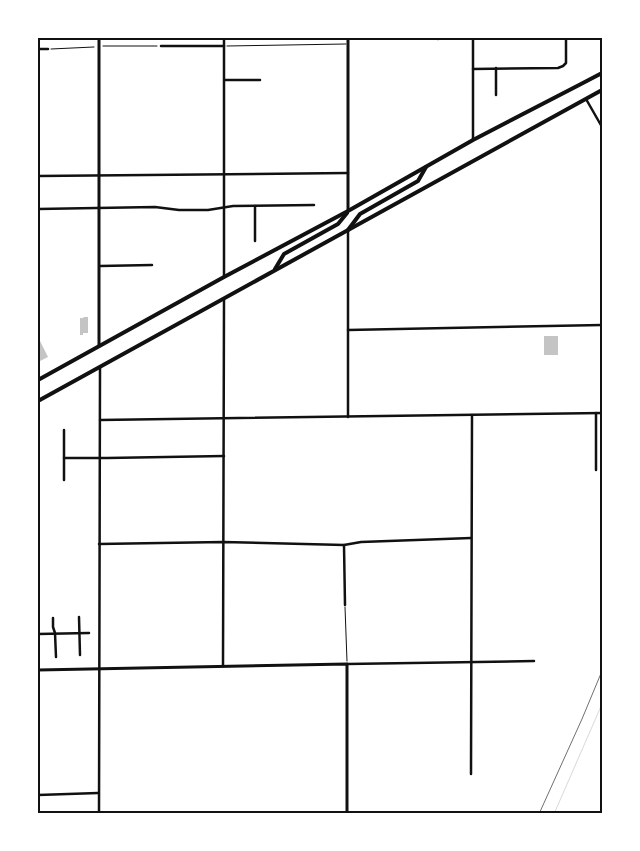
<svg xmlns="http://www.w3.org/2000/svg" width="640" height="851" font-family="'Open Sans',sans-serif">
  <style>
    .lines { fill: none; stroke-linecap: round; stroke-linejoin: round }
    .stream { stroke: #d9d9d9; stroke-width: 1 }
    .building { fill: #c4c4c4 }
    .path { stroke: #111; stroke-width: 1 }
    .minor { stroke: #111; stroke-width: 2.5 }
    .tertiary { stroke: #111; stroke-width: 3 }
    .trunk { stroke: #111; stroke-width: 4 }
    .rail { stroke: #707070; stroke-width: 1 }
    .neatline { fill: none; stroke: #111; stroke-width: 2 }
  </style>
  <rect width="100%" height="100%" fill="#fff"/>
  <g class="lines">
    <polyline class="stream" points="554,814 602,704"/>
  </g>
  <g class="building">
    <polygon points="84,317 88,317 88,333 83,333 83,335 80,335 80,318 83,318"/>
    <rect x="544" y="336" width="14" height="19"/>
    <polygon points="38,337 48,357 40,361 38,357"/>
  </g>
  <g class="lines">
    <g class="path">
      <polyline points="103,46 157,46"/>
      <polyline points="227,46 346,44"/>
      <polyline points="51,49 94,47"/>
      <polyline points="345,607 347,661"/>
    </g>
    <g class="minor">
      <polyline points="224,38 224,277"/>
      <polyline points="438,38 438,39"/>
      <polyline points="473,38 473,140"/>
      <polyline points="161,46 224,46"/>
      <polyline points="38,49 48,49"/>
      <polyline points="496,68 496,95"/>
      <polyline points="473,69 558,68 563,66 566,63 566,38"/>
      <polyline points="225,80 260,80"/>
      <polyline points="586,99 602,127"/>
      <polyline points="38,176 348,173"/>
      <polyline points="255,206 255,241"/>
      <polyline points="38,209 155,207 179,210 208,210 233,206 314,205"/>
      <polyline points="348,231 348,417"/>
      <polyline points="100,266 152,265"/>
      <polyline points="348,330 602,325"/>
      <polyline points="596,413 596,470"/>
      <polyline points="100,420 602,413"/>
      <polyline points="64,430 64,480"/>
      <polyline points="64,458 107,458 224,456"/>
      <polyline points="99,544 223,542 344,545 361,542 471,538"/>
      <polyline points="344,545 345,605"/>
      <polyline points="79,617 80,655"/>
      <polyline points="53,618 53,627 55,633 56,657"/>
      <polyline points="38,634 89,633"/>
      <polyline points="347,664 534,661"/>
      <polyline points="223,666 224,299"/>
      <polyline points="471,774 472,415"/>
      <polyline points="38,795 98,793"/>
      <polyline points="99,814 100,368"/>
    </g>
    <g class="tertiary">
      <polyline points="99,38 99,346"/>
      <polyline points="348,38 348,211"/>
      <polyline points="38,670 347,664 347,814"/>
    </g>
    <g class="trunk">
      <polyline points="348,230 360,214 418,181 426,167"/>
      <polyline points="275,269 284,254 338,224 347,213"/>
      <polyline points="38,380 224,277 348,211 473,140 581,84 602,73"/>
      <polyline points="38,401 602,90"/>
    </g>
    <polyline class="rail" points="539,814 582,719 602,671"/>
  </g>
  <rect width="640" height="851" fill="none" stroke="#ffffff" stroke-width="78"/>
  <rect x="39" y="39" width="562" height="773" class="neatline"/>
</svg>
